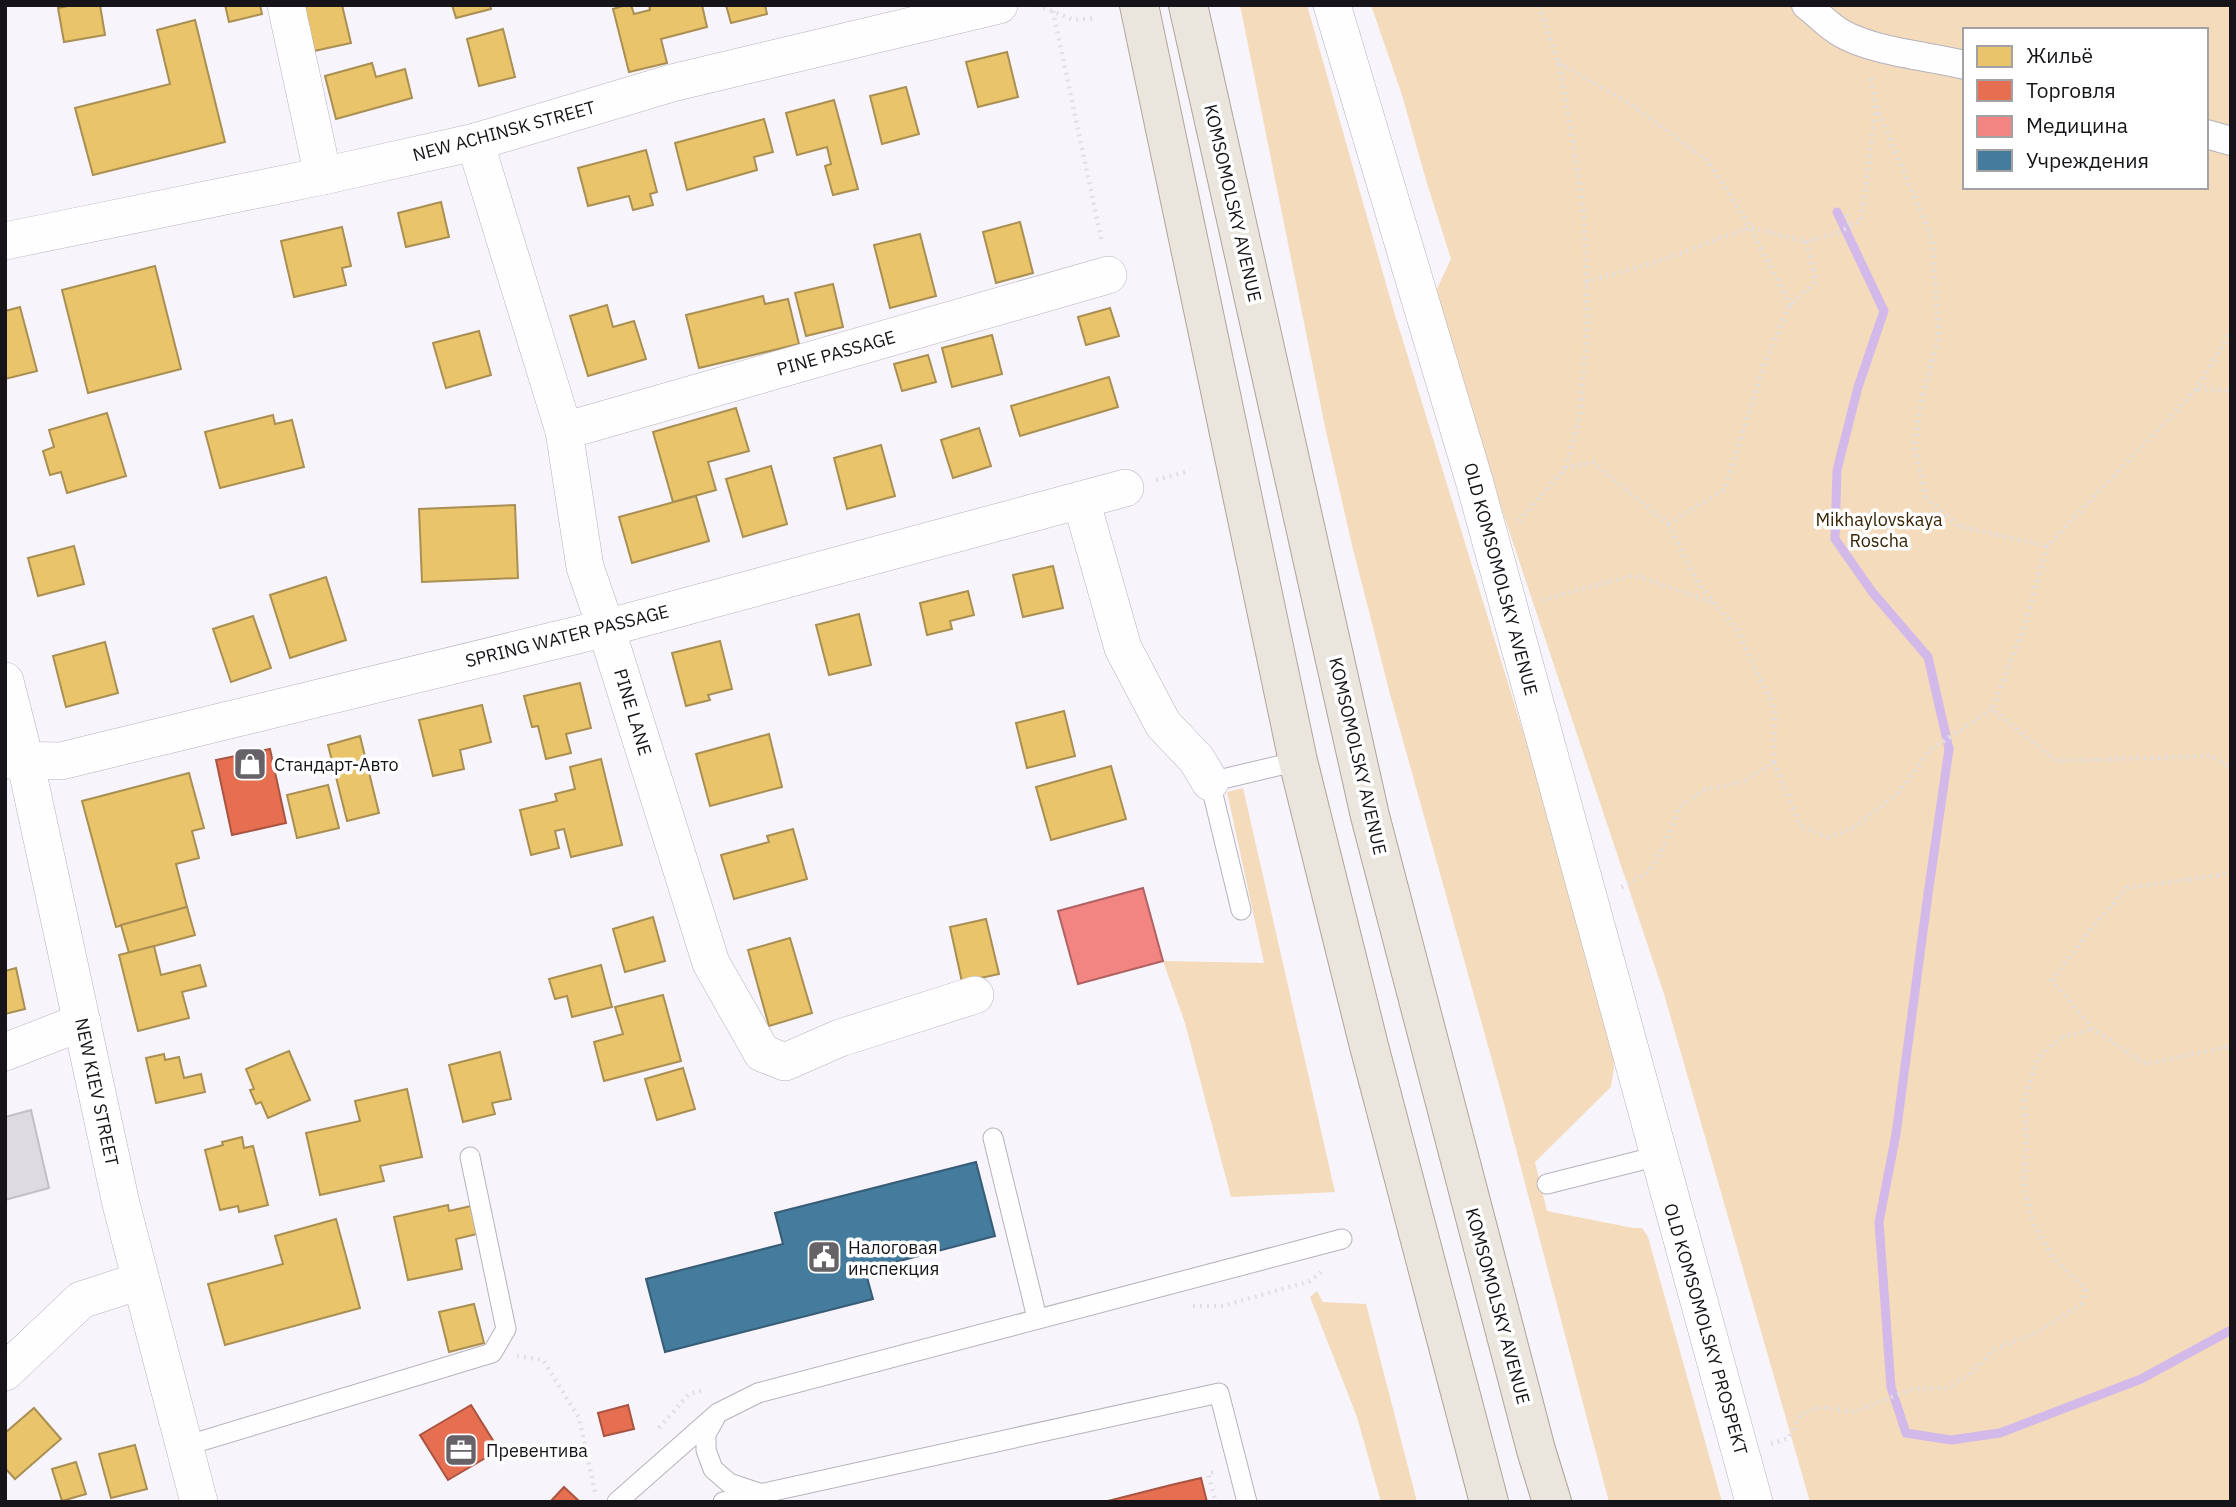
<svg xmlns="http://www.w3.org/2000/svg" width="2236" height="1507" font-family="'IBM Plex Sans',sans-serif">
  <style>
    .green { fill: #f3dbbc; fill-rule: evenodd }
    .homes { fill: #e9c46a; stroke: #aa8f52; stroke-width: 2 }
    .shops { fill: #e76f51; stroke: #a95440; stroke-width: 2 }
    .health { fill: #f28482; stroke: #b06262; stroke-width: 2 }
    .public { fill: #457b9d; stroke: #375c75; stroke-width: 2 }
    .lines { fill: none; stroke-linecap: round; stroke-linejoin: round }
    .stream { stroke: #d3b9ea; stroke-width: 9 }
    .building { fill: #dedae1; stroke: #c3bfc6; stroke-width: 2 }
    .service-casing { stroke: #b5b3b9; stroke-width: 21 }
    .pedestrian-casing { stroke: #b5b3b9; stroke-width: 30 }
    .minor-casing { stroke: #b5b3b9; stroke-width: 38 }
    .primary-casing { stroke: #aea499; stroke-width: 40 }
    .path { stroke: #e2e0e2; stroke-width: 4.5; stroke-dasharray: 2 5; stroke-linecap: butt }
    .service { stroke: #fefdff; stroke-width: 19 }
    .pedestrian { stroke: #fefdff; stroke-width: 28 }
    .minor { stroke: #fefdff; stroke-width: 37 }
    .primary { stroke: #eae6de; stroke-width: 38 }
    .labels { text-anchor: middle; dominant-baseline: central; stroke-width: 7; stroke-linejoin: round; paint-order: stroke }
    .street-label { font-size: 18px; fill: #171419; stroke: #fff }
    .park-label { font-size: 18px; fill: #372505; stroke: #fff }
    .poi-label { font-size: 18px; fill: #171419; stroke: #fff; text-anchor: start }
  </style>
  <rect width="100%" height="100%" fill="#f8f4fc"/>
  <g class="green">
    <polygon points="1240,5 1307,5 1392,305 1542,794 1613,1053 1614,1068 1611,1087 1535,1162 1547,1211 1633,1228 1642,1228 1648,1237 1722,1502 1609,1502 1502,1096 1390,694 1352,545 1325,427"/>
    <path d="M1371,5H2231V1502H1810L1664,994L1485,459L1429,306L1451,259L1426,180L1402,95ZM1965,30H2206V187H1965Z"/>
    <polygon points="1243,788 1335,1192 1231,1197 1185,1023 1163,961 1264,963 1227,792"/>
    <polygon points="1317,1291 1323,1302 1366,1304 1417,1502 1381,1502 1357,1417 1310,1297"/>
  </g>
  <g class="homes">
    <polygon points="73,5 100,5 105,35 64,42 58,8"/>
    <polygon points="225,5 260,5 262,14 229,22"/>
    <polygon points="304,5 342,5 351,43 314,51"/>
    <polygon points="452,5 490,5 491,9 456,18"/>
    <polygon points="626,5 631,5 634,14 650,10 649,5 702,5 707,27 661,39 667,63 629,72 613,9"/>
    <polygon points="726,5 765,5 767,14 731,23"/>
    <polygon points="195,20 225,142 93,175 75,108 170,84 157,30"/>
    <polygon points="503,29 515,77 479,86 467,39"/>
    <polygon points="1007,52 1018,97 978,107 966,62"/>
    <polygon points="372,63 376,77 405,69 412,98 336,119 325,76"/>
    <polygon points="906,87 919,134 882,144 870,96"/>
    <polygon points="834,100 858,189 833,195 825,166 831,164 827,147 797,155 786,113"/>
    <polygon points="764,119 773,152 754,157 757,170 687,190 675,143"/>
    <polygon points="646,150 657,192 650,194 653,205 633,210 629,196 588,206 578,168"/>
    <polygon points="441,202 449,237 406,247 398,213"/>
    <polygon points="1020,222 1033,273 996,283 983,232"/>
    <polygon points="342,227 351,266 342,268 346,285 294,297 281,241"/>
    <polygon points="920,234 936,296 890,308 874,245"/>
    <polygon points="155,266 181,369 88,393 62,290"/>
    <polygon points="833,284 843,327 806,336 795,293"/>
    <polygon points="763,296 765,304 788,299 799,344 699,368 686,315"/>
    <polygon points="607,305 613,327 634,321 646,359 588,376 570,316"/>
    <polygon points="20,307 37,371 5,379 5,311"/>
    <polygon points="1110,308 1119,336 1086,345 1078,317"/>
    <polygon points="479,331 491,375 446,388 433,343"/>
    <polygon points="992,335 1002,374 952,387 942,348"/>
    <polygon points="928,355 936,382 902,391 894,364"/>
    <polygon points="1109,377 1118,407 1020,436 1011,406"/>
    <polygon points="736,408 749,451 708,462 716,490 673,502 653,432"/>
    <polygon points="107,413 126,476 67,493 61,472 50,475 43,451 54,447 49,430"/>
    <polygon points="273,415 275,424 292,420 304,467 220,488 205,432"/>
    <polygon points="979,428 991,466 953,478 941,440"/>
    <polygon points="881,445 895,496 847,509 834,458"/>
    <polygon points="771,466 787,524 743,537 726,479"/>
    <polygon points="696,496 709,541 632,563 619,517"/>
    <polygon points="515,505 518,578 422,582 419,509"/>
    <polygon points="74,546 84,584 38,596 28,558"/>
    <polygon points="1053,566 1063,608 1023,617 1013,575"/>
    <polygon points="326,577 346,640 290,658 270,595"/>
    <polygon points="968,591 974,615 950,621 952,629 927,635 920,603"/>
    <polygon points="859,614 871,665 829,675 816,625"/>
    <polygon points="253,616 271,668 231,682 213,629"/>
    <polygon points="720,641 732,689 708,695 710,700 686,706 672,653"/>
    <polygon points="105,642 118,693 66,707 53,656"/>
    <polygon points="580,683 591,728 566,734 571,753 546,759 538,726 532,727 524,696"/>
    <polygon points="482,705 491,742 460,750 464,769 433,776 419,720"/>
    <polygon points="1064,711 1075,756 1027,768 1016,723"/>
    <polygon points="769,734 782,787 710,806 696,754"/>
    <polygon points="360,736 379,813 347,821 328,745"/>
    <polygon points="601,759 622,845 571,857 564,829 555,831 559,848 531,855 520,810 557,801 555,794 575,789 570,767"/>
    <polygon points="1111,766 1126,819 1051,840 1036,787"/>
    <polygon points="189,773 204,828 192,831 199,858 176,864 187,907 116,927 82,801"/>
    <polygon points="328,785 339,828 297,838 287,795"/>
    <polygon points="793,829 807,879 734,899 721,855 769,842 767,836"/>
    <polygon points="187,907 195,935 129,953 121,925"/>
    <polygon points="653,917 665,961 625,972 613,929"/>
    <polygon points="986,919 999,974 962,982 950,927"/>
    <polygon points="790,938 812,1013 769,1026 748,950"/>
    <polygon points="154,946 161,975 200,965 206,986 182,992 189,1018 138,1031 119,955"/>
    <polygon points="601,965 612,1007 572,1017 567,996 555,999 549,979"/>
    <polygon points="16,968 25,1009 5,1014 5,971"/>
    <polygon points="663,995 681,1061 604,1081 594,1042 623,1034 615,1007"/>
    <polygon points="289,1051 310,1100 268,1118 261,1102 256,1104 250,1090 254,1089 246,1069"/>
    <polygon points="500,1052 511,1099 492,1103 495,1114 463,1122 449,1065"/>
    <polygon points="164,1054 165,1060 179,1057 184,1078 201,1074 205,1092 156,1103 146,1058"/>
    <polygon points="683,1068 695,1109 657,1120 645,1079"/>
    <polygon points="407,1089 422,1157 380,1166 384,1181 320,1195 306,1133 360,1121 355,1101"/>
    <polygon points="242,1137 244,1148 253,1146 268,1205 239,1212 238,1206 220,1210 205,1150 223,1145 222,1142"/>
    <polygon points="448,1205 449,1211 471,1206 477,1234 456,1239 462,1269 408,1280 394,1217"/>
    <polygon points="336,1219 360,1308 225,1345 208,1284 283,1264 275,1236"/>
    <polygon points="474,1304 484,1343 449,1352 439,1312"/>
    <polygon points="34,1408 61,1439 15,1479 5,1468 5,1433"/>
    <polygon points="135,1445 147,1489 111,1498 99,1454"/>
    <polygon points="76,1462 86,1494 62,1501 52,1469"/>
  </g>
  <g class="shops">
    <polygon points="270,749 286,823 232,835 216,760"/>
    <polygon points="471,1405 499,1450 448,1480 420,1435"/>
    <polygon points="628,1405 634,1429 604,1436 598,1413"/>
    <polygon points="1201,1478 1207,1502 1104,1502 1171,1485"/>
    <polygon points="564,1487 580,1502 550,1502"/>
  </g>
  <polygon class="health" points="1143,888 1163,961 1078,984 1058,911"/>
  <polygon class="public" points="976,1162 995,1236 865,1270 873,1299 665,1352 646,1279 783,1244 775,1213"/>
  <g class="lines">
    <polyline class="stream" points="1837,212 1884,311 1858,387 1837,470 1835,539 1873,593 1928,657 1949,749 1928,894 1896,1134 1879,1222 1891,1387 1906,1433 1951,1440 2000,1433 2141,1379 2231,1330"/>
  </g>
  <polygon class="building" points="31,1110 49,1188 5,1200 5,1117"/>
  <g class="lines">
    <defs>
      <g id="service">
        <polyline points="1241,910 1210,782 1298,761"/>
        <polyline points="993,1138 1037,1318"/>
        <polyline points="1547,1184 1658,1156"/>
        <polyline points="715,1418 706,1434 706,1450 713,1469 729,1483 759,1493"/>
        <polyline points="185,1446 492,1353 506,1329 470,1157"/>
        <polyline points="617,1502 718,1413 758,1393 1342,1239"/>
        <polyline points="723,1502 1219,1393 1247,1502"/>
      </g>
      <g id="pedestrian">
        <path d="M1806,5C1818,14 1829,26 1841,33C1874,52 1928,56 1965,65"/>
        <polyline points="2206,134 2231,141"/>
      </g>
      <g id="minor">
        <polyline points="286,5 323,176"/>
        <polyline points="1332,5 1474,480 1754,1502"/>
        <polyline points="475,142 564,431 585,567 606,628 711,963 762,1053 785,1062 840,1038 975,995"/>
        <polyline points="5,241 323,176 475,142 672,83 999,5"/>
        <polyline points="564,431 1108,275"/>
        <polyline points="1081,500 1123,648 1163,724 1197,760 1210,782"/>
        <polyline points="5,681 25,760 121,1204 199,1502"/>
        <polyline points="5,760 61,761 606,628 1125,488"/>
        <polyline points="5,1052 82,1022"/>
        <polyline points="5,1372 81,1300 140,1281"/>
      </g>
      <g id="primary">
        <polyline points="1139,5 1298,761 1369,1046 1489,1502"/>
        <polyline points="1188,5 1370,816 1536,1450 1552,1502"/>
      </g>
    </defs>
    <use href="#service" class="service-casing"/>
    <use href="#pedestrian" class="pedestrian-casing"/>
    <use href="#minor" class="minor-casing"/>
    <use href="#primary" class="primary-casing"/>
    <g class="path">
      <polyline points="1037,5 1074,20 1096,18"/>
      <polyline points="1053,11 1102,243"/>
      <polyline points="1559,63 1629,103 1708,161 1750,227 1790,305"/>
      <polyline points="1876,106 1932,238 1939,337 1922,397 1914,445 1926,497 1958,526 2047,546 2197,389 2231,331"/>
      <polyline points="1846,215 1851,226"/>
      <polyline points="1586,282 1659,261 1750,227 1806,242"/>
      <polyline points="2198,389 2231,390"/>
      <polyline points="1565,468 1593,462 1668,524 1699,585 1736,628 1775,710 1774,762 1743,782 1704,790 1680,806 1666,842 1649,872 1620,888"/>
      <polyline points="1156,480 1190,471"/>
      <polyline points="1519,521 1565,468 1579,421 1588,322 1584,216 1573,142 1559,63 1538,5"/>
      <polyline points="1668,524 1725,489 1764,364 1790,305 1816,281 1806,242 1837,233 1861,221 1876,106 1870,74"/>
      <polyline points="2047,546 2024,628 1992,709 2056,761 2211,756 2231,768"/>
      <polyline points="1542,600 1634,575 1714,603"/>
      <polyline points="1774,762 1800,825 1828,838 1855,827 1901,790 1930,750 1992,709"/>
      <polyline points="2231,869 2221,875 2127,888 2095,924 2052,980 2093,1029 2146,1064 2231,1046"/>
      <polyline points="1193,1306 1223,1306 1310,1281 1321,1272"/>
      <polyline points="517,1356 543,1360 579,1418 595,1492"/>
      <polyline points="659,1428 689,1394 704,1390"/>
      <polyline points="1771,1444 1789,1438 1800,1415 1820,1407 1853,1412 1912,1389 1947,1388 1971,1373 1995,1349 2038,1332 2081,1304 2086,1290 2053,1258 2034,1225 2024,1188 2026,1142 2024,1100 2038,1058 2059,1038 2093,1029"/>
      <polyline points="1213,1472 1208,1474 1216,1502"/>
    </g>
    <use href="#service" class="service"/>
    <use href="#pedestrian" class="pedestrian"/>
    <use href="#minor" class="minor"/>
    <use href="#primary" class="primary"/>
  </g>
  <defs>
    <symbol id="shop-square" viewBox="-11 -11 22 22"><rect x="-9" y="-9" width="18" height="18" rx="4" fill="#666268" stroke="#fff"/><path d="M-5-2.5h2.3a2.7 3.5 0 0 1 5.4 0H5L5.5 6h-11ZM-1.5-2.5h3a1.5 2.3 0 0 0-3 0Z" fill="#fff"/></symbol>
    <symbol id="civic-square" viewBox="-11 -11 22 22"><rect x="-9" y="-9" width="18" height="18" rx="4" fill="#666268" stroke="#fff"/><path d="M-.6-6.5H3V-4.5H.6V-3L4-1V1h2V6H-6V1h2V-1L-.6-3ZM-1.2 2.5V6h2.4V2.5Z" fill="#fff"/></symbol>
    <symbol id="office-square" viewBox="-11 -11 22 22"><rect x="-9" y="-9" width="18" height="18" rx="4" fill="#666268" stroke="#fff"/><path d="M-6-3h4V-5.5h4V-3h4V5H-6ZM-1-4.5V-3h2v-1.5ZM-6 0V1H6V0Z" fill="#fff"/></symbol>
  </defs>
  <g fill-rule="evenodd">
    <use href="#shop-square" x="231" y="745" width="38" height="38"/>
    <use href="#civic-square" x="805" y="1238" width="38" height="38"/>
    <use href="#office-square" x="442" y="1431" width="38" height="38"/>
  </g>
  <g class="labels">
    <g class="street-label">
      <text transform="translate(504 131) rotate(-15)">NEW ACHINSK STREET</text>
      <text transform="translate(1233 203) rotate(77)">KOMSOMOLSKY AVENUE</text>
      <text transform="translate(836 353) rotate(-16)">PINE PASSAGE</text>
      <text transform="translate(1501 579) rotate(75)">OLD KOMSOMOLSKY AVENUE</text>
      <text transform="translate(567 636) rotate(-14)">SPRING WATER PASSAGE</text>
      <text transform="translate(633 712) rotate(73)">PINE LANE</text>
      <text transform="translate(1358 756) rotate(77)">KOMSOMOLSKY AVENUE</text>
      <text transform="translate(97 1092) rotate(78)">NEW KIEV STREET</text>
      <text transform="translate(1498 1306) rotate(75)">KOMSOMOLSKY AVENUE</text>
      <text transform="translate(1706 1329) rotate(74)">OLD KOMSOMOLSKY PROSPEKT</text>
    </g>
    <g class="park-label">
      <text x="1879" y="519">Mikhaylovskaya<tspan x="1879" dy="21">Roscha</tspan></text>
    </g>
    <g class="poi-label">
      <text x="274" y="764">Стандарт-Авто</text>
      <text x="848" y="1247">Налоговая<tspan x="848" dy="21">инспекция</tspan></text>
      <text x="486" y="1450">Превентива</text>
    </g>
  </g>
  <rect width="2236" height="1507" fill="none" stroke="#171419" stroke-width="14"/>
  <rect x="1963" y="28" width="245" height="161" fill="#ffffff" stroke="#a2a1a3" stroke-width="2"/>
  <rect x="1977" y="46" width="35" height="21" fill="#e9c46a" stroke="#a2a1a3" stroke-width="2"/>
  <text x="2026" y="63" font-size="21" fill="#171419">Жильё</text>
  <rect x="1977" y="80" width="35" height="21" fill="#e76f51" stroke="#a2a1a3" stroke-width="2"/>
  <text x="2026" y="98" font-size="21" fill="#171419">Торговля</text>
  <rect x="1977" y="116" width="35" height="21" fill="#f28482" stroke="#a2a1a3" stroke-width="2"/>
  <text x="2026" y="133" font-size="21" fill="#171419">Медицина</text>
  <rect x="1977" y="150" width="35" height="21" fill="#457b9d" stroke="#a2a1a3" stroke-width="2"/>
  <text x="2026" y="168" font-size="21" fill="#171419">Учреждения</text>
</svg>
